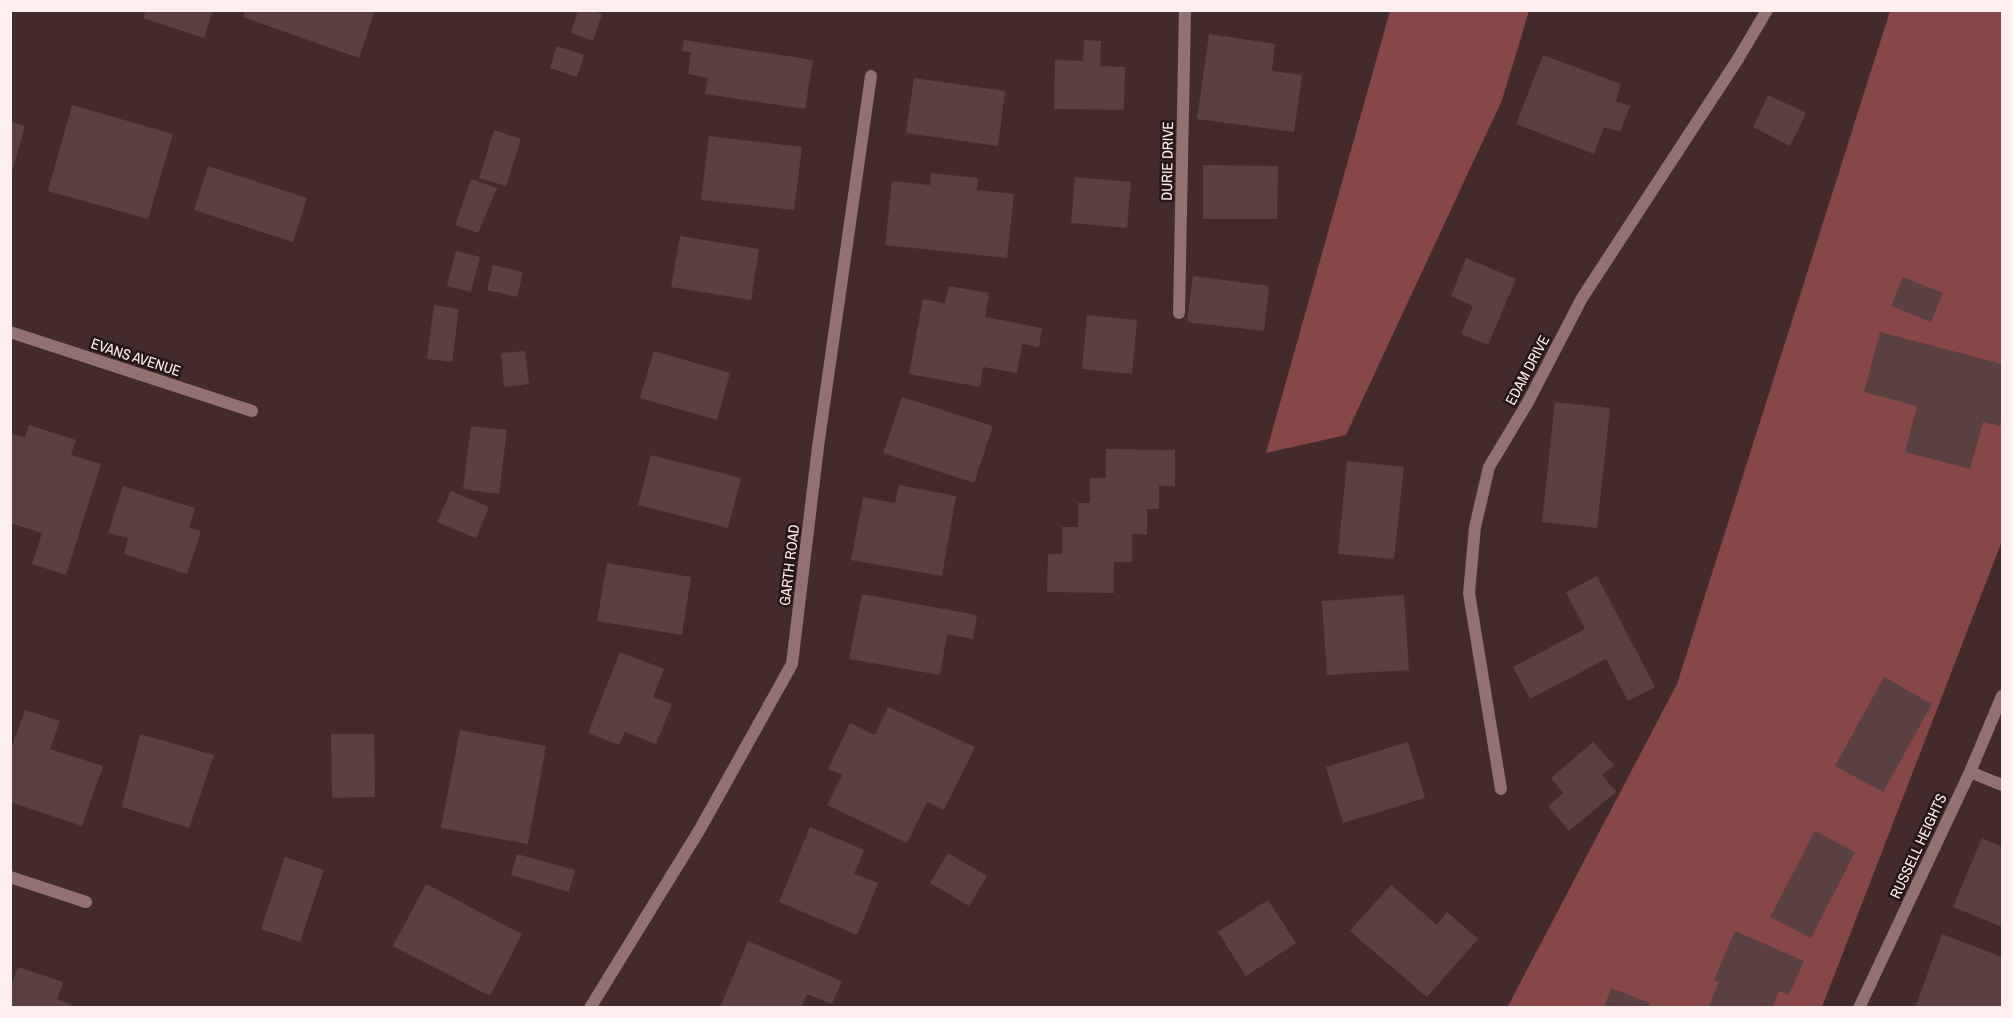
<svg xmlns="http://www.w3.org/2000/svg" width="2013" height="1018" font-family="'Archivo Narrow',sans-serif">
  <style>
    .green { fill: #874748 }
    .building { fill: #5a4040 }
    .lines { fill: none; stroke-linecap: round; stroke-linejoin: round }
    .street { stroke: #927271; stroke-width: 12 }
    .labels { text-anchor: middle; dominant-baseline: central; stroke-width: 5; stroke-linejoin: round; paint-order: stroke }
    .street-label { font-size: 15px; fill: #ffeeed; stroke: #231717 }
  </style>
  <rect width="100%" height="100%" fill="#442b2b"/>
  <g class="green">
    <polygon points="1390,11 1529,11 1502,100 1346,435 1266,453"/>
    <polygon points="1890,11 2002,11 2002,541 1822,1007 1507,1008 1677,684"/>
  </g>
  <g class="building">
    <polygon points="146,10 213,10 204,38 143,18"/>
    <polygon points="245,10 375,10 359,58 243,17"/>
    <polygon points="578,10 591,10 602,14 593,41 571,33"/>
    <polygon points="1209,34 1275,44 1272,71 1302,75 1294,132 1197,119"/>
    <polygon points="684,40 813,60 805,109 705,94 708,78 688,74 691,52 682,51"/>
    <polygon points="1084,40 1101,41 1100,66 1125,67 1124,110 1054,109 1055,60 1083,61"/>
    <polygon points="557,46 584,55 577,77 550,68"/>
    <polygon points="1543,55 1621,84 1616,101 1630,106 1620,132 1604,127 1594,154 1516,124"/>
    <polygon points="914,78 1005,91 998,146 906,133"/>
    <polygon points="1768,95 1806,113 1790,146 1753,127"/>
    <polygon points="72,105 173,134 148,219 48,191"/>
    <polygon points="10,122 25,126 11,175 10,175"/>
    <polygon points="494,130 521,139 506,186 479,178"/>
    <polygon points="709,136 802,147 794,210 701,200"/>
    <polygon points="1203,165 1278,166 1277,219 1203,219"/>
    <polygon points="208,166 307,198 293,242 194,210"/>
    <polygon points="931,173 978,178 977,190 1014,194 1007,258 885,245 892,181 930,185"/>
    <polygon points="1075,177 1131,182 1127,228 1071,223"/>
    <polygon points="471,179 497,188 478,233 455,225"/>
    <polygon points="680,236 759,249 751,300 671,287"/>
    <polygon points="456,251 480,257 471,292 447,286"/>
    <polygon points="1466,258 1516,279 1488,345 1461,334 1473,306 1451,296"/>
    <polygon points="493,265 523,272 517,297 487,290"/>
    <polygon points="1193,276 1269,286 1264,331 1187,322"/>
    <polygon points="1903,277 1943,293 1931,322 1891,306"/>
    <polygon points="949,286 989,293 985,317 1042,328 1039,347 1022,344 1017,373 983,367 980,387 909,374 923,299 945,303"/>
    <polygon points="434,305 459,309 452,362 427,359"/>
    <polygon points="1087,315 1137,320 1132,374 1082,369"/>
    <polygon points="1880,332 2002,364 2002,416 2000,426 1983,422 1970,469 1905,452 1917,406 1864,392"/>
    <polygon points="525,351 529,384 504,387 501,353"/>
    <polygon points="654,351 730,373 717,420 640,398"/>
    <polygon points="902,397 993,426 974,483 883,453"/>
    <polygon points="1555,402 1610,408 1597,528 1542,522"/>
    <polygon points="29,425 76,440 71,455 101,464 66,575 32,564 42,533 10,523 10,433 25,438"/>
    <polygon points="471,426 507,430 499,494 463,489"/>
    <polygon points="1106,449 1175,450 1175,486 1159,486 1159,509 1147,509 1147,535 1132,534 1132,562 1114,562 1114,593 1047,592 1048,554 1062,554 1062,527 1078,527 1078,503 1090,503 1090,478 1106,478"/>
    <polygon points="651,455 741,478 728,528 638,505"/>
    <polygon points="1347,461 1404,467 1394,559 1338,554"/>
    <polygon points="899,485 956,496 942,576 851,560 863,497 895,503"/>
    <polygon points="123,486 195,508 189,528 201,531 187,574 124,554 128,538 108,533"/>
    <polygon points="451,491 489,507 476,538 437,522"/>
    <polygon points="607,563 691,577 682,635 597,621"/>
    <polygon points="1597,576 1655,687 1628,701 1606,659 1530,699 1513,667 1585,629 1566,592"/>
    <polygon points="862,594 977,615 973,639 947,634 940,675 849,659"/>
    <polygon points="1404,595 1409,670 1327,675 1322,601"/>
    <polygon points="620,652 664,669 653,697 672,704 656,744 625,732 619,745 588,733"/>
    <polygon points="1884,677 1932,704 1883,792 1835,766"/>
    <polygon points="888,707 975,747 944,810 927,802 907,843 827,805 842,775 828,769 850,723 875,735"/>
    <polygon points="25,710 60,721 50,749 103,766 82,826 10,802 10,752"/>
    <polygon points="460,730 546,746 528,844 441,828"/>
    <polygon points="140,734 214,755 189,828 122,807"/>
    <polygon points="331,734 374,734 375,797 332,798"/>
    <polygon points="1408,742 1425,798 1343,823 1326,767"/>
    <polygon points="1593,742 1614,765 1602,775 1616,792 1569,831 1548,806 1563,793 1551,778"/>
    <polygon points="810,827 864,850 854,874 878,883 857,935 779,902"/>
    <polygon points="1815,831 1855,852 1811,938 1770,917"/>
    <polygon points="1982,838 2002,847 2002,927 1953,907"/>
    <polygon points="948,853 987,876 969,906 930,883"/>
    <polygon points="517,854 575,870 569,892 511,875"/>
    <polygon points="285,857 324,870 300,942 261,929"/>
    <polygon points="426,884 522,934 490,996 393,946"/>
    <polygon points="1391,885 1437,925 1447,912 1478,939 1427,997 1350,931"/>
    <polygon points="1268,900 1296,943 1246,976 1218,932"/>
    <polygon points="1735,931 1804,961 1789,995 1779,991 1772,1008 1708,1008 1719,982 1714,980"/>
    <polygon points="1942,934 2002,957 2002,1001 2000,1008 1915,1008"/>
    <polygon points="748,941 842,981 832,1004 807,994 801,1008 726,1008 721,1005"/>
    <polygon points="18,967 63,982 57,999 79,1008 10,1008 10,989"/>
    <polygon points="1611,988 1650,1003 1648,1008 1604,1008"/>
  </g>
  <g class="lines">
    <g class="street">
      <polyline points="1179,313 1185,10"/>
      <polyline points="10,332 252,411"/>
      <polyline points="1970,772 2002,785"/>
      <polyline points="1501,789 1469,593 1475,527 1489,467 1528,402 1582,298 1738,59 1767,10"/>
      <polyline points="10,877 86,902"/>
      <polyline points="590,1008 700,829 792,664 818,447 871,76"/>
      <polyline points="1859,1008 1970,772 2002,696"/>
    </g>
  </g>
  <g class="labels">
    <g class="street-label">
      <text transform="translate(1167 161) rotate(-89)">DURIE DRIVE</text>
      <text transform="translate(136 357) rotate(18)">EVANS AVENUE</text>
      <text transform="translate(1527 370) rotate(-62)">EDAM DRIVE</text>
      <text transform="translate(789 565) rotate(-83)">GARTH ROAD</text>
      <text transform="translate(1918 846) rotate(-65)">RUSSELL HEIGHTS</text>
    </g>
  </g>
  <rect width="2013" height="1018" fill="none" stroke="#ffeeed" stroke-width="24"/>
</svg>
